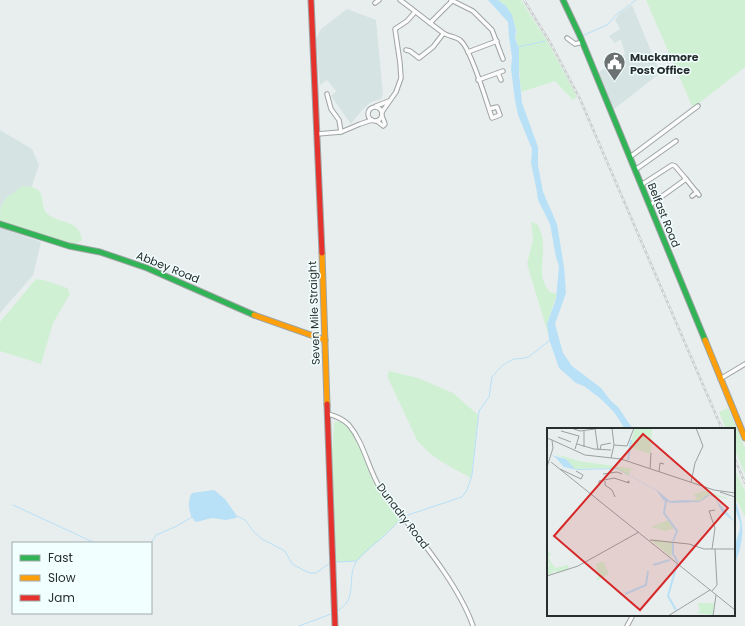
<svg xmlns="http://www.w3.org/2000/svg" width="745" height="626" font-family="Poppins,sans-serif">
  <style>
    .built { fill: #d5e3e2 }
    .green { fill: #d0f0d4 }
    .water { fill: #b8e0f6 }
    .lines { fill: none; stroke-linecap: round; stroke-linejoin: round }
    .stream { stroke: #b8e0f6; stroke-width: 1 }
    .street-casing { stroke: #9ea3a3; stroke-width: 5.5 }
    .fast-casing { stroke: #9ea3a3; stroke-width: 7 }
    .slow-casing { stroke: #9ea3a3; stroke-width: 7 }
    .jam-casing { stroke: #9ea3a3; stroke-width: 7 }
    .street { stroke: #fcfcfc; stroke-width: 3.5 }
    .fast { stroke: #30b455; stroke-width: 5 }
    .slow { stroke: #ff9f0a; stroke-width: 5 }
    .jam { stroke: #e5322d; stroke-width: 5 }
    .rail-casing { stroke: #cccfce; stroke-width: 2.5 }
    .rail { stroke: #f1fffe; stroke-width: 1; stroke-dasharray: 3; stroke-linecap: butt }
    .labels { text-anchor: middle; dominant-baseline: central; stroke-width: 3; stroke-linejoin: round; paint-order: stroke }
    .poi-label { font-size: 11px; font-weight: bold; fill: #282d2d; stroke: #f1fffe; text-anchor: start }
    .street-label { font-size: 11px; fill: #282d2d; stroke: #f1fffe }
    .inset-river { fill: none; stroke: #b8e0f6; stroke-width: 2 }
    .inset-road { fill: none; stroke: #9ba1a1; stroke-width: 1 }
    .view { fill: #d62828; fill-opacity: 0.15; stroke: #d62828; stroke-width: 2 }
    .inset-edge { fill: none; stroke: #282d2d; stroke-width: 2 }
  </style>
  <rect width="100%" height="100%" fill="#e8eeee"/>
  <g class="built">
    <polygon points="632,5 660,73 614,109 598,73 625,54 621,39 615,43 609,36 620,29 615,20 620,13"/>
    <polygon points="347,9 376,20 383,95 381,99 371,102 362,110 351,124 331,96 336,91 327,80 320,85 316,39 321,29"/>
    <polygon points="0,130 32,149 39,165 32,186 12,232 41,242 33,275 0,313"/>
  </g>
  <g class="green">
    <polygon points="498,0 521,0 550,46 577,97 573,100 555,81 521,92 517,41 515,38 517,32 512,15 506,6"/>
    <polygon points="646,0 745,0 745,67 693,108"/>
    <path d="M23,186C53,188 35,204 49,215C61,224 80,220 82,240L76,244H70L44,236L0,220C0,198 7,198 23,186Z"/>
    <path d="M531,222L537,224C541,230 543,238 543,246C544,263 537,277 550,292L557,294L547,324L549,337L527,264L533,240Z"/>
    <polygon points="36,279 44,280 67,288 70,294 53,323 41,364 0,351 0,322"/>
    <path d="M389,371L418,378L453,393L478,415L471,478C451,467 431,458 417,440L387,376Z"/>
    <polygon points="728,408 745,448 745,474 734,448 734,429 726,429 719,412"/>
    <path d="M337,421C358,426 365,465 374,482C382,495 392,507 401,519L357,561L336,562L332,455L334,423Z"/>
    <polygon points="734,468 745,491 745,517 739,504 734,498"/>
  </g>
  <g class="water">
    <polygon points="488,0 498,0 506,6 512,15 516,30 515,38 519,49 519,73 522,103 538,147 538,165 543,192 557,224 564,267 566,293 555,324 563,353 572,366 601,388 611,401 618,407 633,429 625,429 614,412 601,399 584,386 576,383 559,368 549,339 547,324 556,299 559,266 556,257 550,224 538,200 537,192 531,163 532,149 518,115 515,100 511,69 512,57 509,37 508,22"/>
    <path d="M214,490L225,499L237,516L236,518L226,520L212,518L196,522C188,516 187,500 192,493Z"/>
    <path d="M734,498C745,522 745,540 734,566V548L740,529V523L734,506Z"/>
  </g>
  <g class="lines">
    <g class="stream">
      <polyline points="584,35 607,25 617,14 636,0"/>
      <polyline points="518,47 545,41"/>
      <polyline points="13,505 95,543"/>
      <polyline points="237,516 245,520 254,532 262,539 285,551 292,564 307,572 311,573 316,573 330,563"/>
      <path d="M405,516L462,497L467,490L472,475L479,411L489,397L492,377C496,374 496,371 500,368C501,366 508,362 510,361C515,357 522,360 528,357C533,354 545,344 550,340"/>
      <polyline points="151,543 156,535 177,526 192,517"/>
      <polyline points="336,562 356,561"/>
      <path d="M337,611C359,599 346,579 356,562C363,551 379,542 388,532C393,528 396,523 401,519"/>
      <polyline points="299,626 331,614"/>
    </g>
    <defs>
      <g id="street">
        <path d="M400,0C414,10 428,22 442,32C448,37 456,36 461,41C471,49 487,103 492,118L500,115L497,107L489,109"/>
        <polyline points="451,0 473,11 492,30 503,59"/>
        <polyline points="375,3 379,0"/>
        <polyline points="430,23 452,1"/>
        <polyline points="567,38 575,44 582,42"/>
        <polyline points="406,50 410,51 419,58 433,47 443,34"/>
        <polyline points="468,52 497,41"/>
        <polyline points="498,73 501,80"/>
        <polyline points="478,80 503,71"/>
        <polyline points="327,94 331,109 339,120 341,132"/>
        <polyline points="376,106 389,101"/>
        <circle cx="375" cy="114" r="7"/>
        <polyline points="382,112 396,92 401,78 400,63 395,29 407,21 415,12"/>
        <polyline points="377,121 383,126 385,124 382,116"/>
        <polyline points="317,134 341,132 360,124 372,120"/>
        <polyline points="630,157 698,106"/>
        <polyline points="635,170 676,141"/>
        <polyline points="641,185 672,165 675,166 686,179"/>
        <polyline points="692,196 697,192"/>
        <polyline points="650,205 686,179 699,195"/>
        <polyline points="720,379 745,364"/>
        <path d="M328,414C336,416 343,419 349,425C364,443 368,468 380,488C388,500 398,510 406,521C429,550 461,591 473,626"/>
        <polyline points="627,626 633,615"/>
      </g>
      <g id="fast">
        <polyline points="563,0 580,36 705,340"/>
        <polyline points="0,224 69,246 100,252 147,268 254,315"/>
      </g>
      <g id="slow">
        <polyline points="322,253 327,404"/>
        <polyline points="254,315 325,340"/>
        <polyline points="705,340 745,438"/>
      </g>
      <g id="jam">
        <polyline points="311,0 322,253"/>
        <polyline points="327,404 335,626"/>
      </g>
    </defs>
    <use href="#street" class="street-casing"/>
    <use href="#fast" class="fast-casing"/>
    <use href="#slow" class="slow-casing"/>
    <use href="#jam" class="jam-casing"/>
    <use href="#street" class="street"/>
    <use href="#fast" class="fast"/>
    <use href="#slow" class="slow"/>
    <use href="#jam" class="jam"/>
    <defs>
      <g id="rail">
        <polyline points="524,0 551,44 580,99 722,429"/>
        <polyline points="734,457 745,483"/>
      </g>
    </defs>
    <use href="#rail" class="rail-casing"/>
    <use href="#rail" class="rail"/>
  </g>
  <defs>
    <symbol id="civic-pin" viewBox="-11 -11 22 30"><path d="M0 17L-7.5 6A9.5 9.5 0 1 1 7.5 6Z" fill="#6b7171" stroke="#f1fffe"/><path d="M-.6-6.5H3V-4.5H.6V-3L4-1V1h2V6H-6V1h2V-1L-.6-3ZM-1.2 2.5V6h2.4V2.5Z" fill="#fff"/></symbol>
  </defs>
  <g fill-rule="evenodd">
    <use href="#civic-pin" x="602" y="50" width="25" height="34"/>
  </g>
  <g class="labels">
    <g class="poi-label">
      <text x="630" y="57">Muckamore<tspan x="630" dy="13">Post Office</tspan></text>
    </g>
    <g class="street-label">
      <text transform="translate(664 215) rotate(68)">Belfast Road</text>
      <text transform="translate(168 267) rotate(22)">Abbey Road</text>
      <text transform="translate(314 313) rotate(-92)">Seven Mile Straight</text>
      <text transform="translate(403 516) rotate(53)">Dunadry Road</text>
    </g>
  </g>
  <g transform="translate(547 428)">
    <rect width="188" height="188" fill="#e8eeee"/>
    <path d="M88,0H105L104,26L82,19ZM6,25L32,33L89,41L84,42L81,48L68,40L28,41L19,31ZM158,63L181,70V71L162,67L153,73H145L150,70L146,66ZM121,92L128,100L119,103L104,99ZM108,111L126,115L124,129L105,113ZM0,121L4,127L1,129L8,140L21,137L22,141L11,145L7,142L5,146L0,147V139L3,138L0,130ZM56,133L62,146L49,153L51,148L49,136ZM151,175H167L166,187L149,185L153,183Z" fill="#d0f0d4"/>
    <path d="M0,26L19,31L28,41L70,40L111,63L123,73L136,72L153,73L160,67H165L188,94L175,84L168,70L163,67L153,74L124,75L116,72L110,63L71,41L30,42L17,39L8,29Z" fill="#b8e0f6"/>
    <path class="inset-river" d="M81,32L84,12M119,73L117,85L130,103L126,113M126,115V126L131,134M106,137L123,132M78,166L99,157L101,143M129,182L121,168L130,136"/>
    <path class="inset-road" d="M24,0L33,3L48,1M48,0L51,22M14,3L32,8L28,21M11,9L24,14M0,10L5,12L6,20L0,39M5,12L38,27L74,31L167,62L188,65M30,16L47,21L64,22M67,17L80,18L87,0M37,19V3M53,22L54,17L64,15M64,30L67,17L65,0M4,34L188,182M13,41L34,51L36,47L29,43M103,41L104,25M112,44L113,35L117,36M56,46L70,44L75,46M58,53V57L65,62L68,69M144,54L148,35L156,18L149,0M52,57V53L67,50L82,55V53L80,54M173,64L188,69M103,112L142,116L157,121H188M165,121L168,100L162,83L168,82M0,148L31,138L92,104M165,163L170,157L168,121M121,188L163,162M166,188L169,167"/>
    <path class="view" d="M96,6L181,80L93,182L7,108Z"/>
    <rect width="188" height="188" class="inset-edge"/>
  </g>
  <rect x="12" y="542" width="140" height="72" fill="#f1fffe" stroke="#a1abaa"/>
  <rect x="20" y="555" width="20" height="6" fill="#30b455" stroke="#a1abaa"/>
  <text x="48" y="562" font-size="12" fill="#282d2d">Fast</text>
  <rect x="20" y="575" width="20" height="6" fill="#ff9f0a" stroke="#a1abaa"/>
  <text x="48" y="582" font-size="12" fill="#282d2d">Slow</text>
  <rect x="20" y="595" width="20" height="6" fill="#e5322d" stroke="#a1abaa"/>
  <text x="48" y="602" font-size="12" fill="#282d2d">Jam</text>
</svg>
